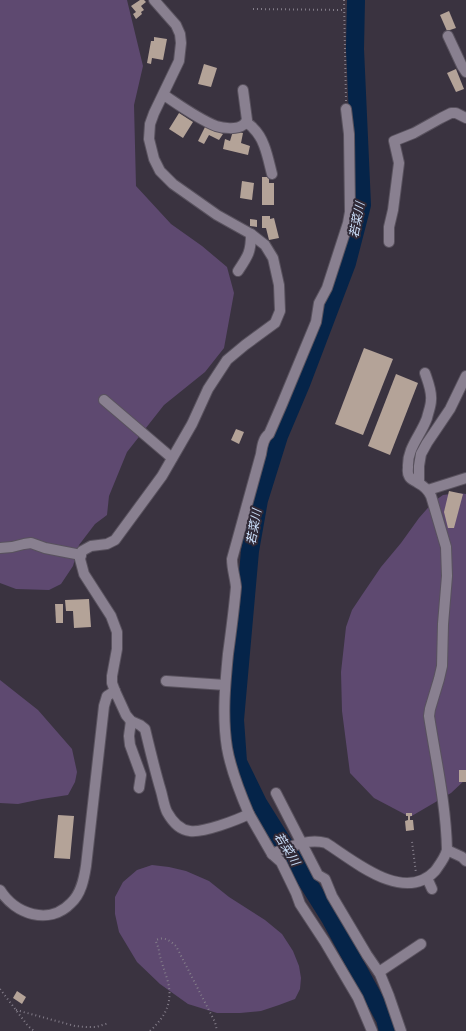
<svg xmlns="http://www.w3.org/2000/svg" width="466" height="1031" font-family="'Nunito Sans','Noto Sans JP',sans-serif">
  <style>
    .green { fill: #5e4970 }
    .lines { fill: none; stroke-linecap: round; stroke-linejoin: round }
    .river { stroke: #052449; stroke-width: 18 }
    .building { fill: #b4a398 }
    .street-casing { stroke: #59525e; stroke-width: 12 }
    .path { stroke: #847e8a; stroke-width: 2; stroke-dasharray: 1 3; stroke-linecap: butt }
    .street { stroke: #898090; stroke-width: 10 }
    .labels { text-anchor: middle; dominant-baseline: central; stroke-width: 4; stroke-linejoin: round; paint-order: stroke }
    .water-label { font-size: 12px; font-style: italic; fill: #cce0fb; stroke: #302936 }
  </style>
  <rect width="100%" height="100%" fill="#3a3340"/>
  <g class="green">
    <polygon points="0,0 127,0 143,66 134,105 136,186 171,224 202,246 227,267 234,293 224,348 205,372 164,405 127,452 109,496 107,515 95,524 79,545 73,566 61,584 49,590 16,589 0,583"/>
    <polygon points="458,493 466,494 466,779 451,793 410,817 374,798 350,773 342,711 341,672 346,627 352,610 362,595 381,567 401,543 419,518 433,502 443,495"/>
    <polygon points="0,680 38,710 72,749 77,772 75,782 68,795 42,799 18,804 0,803"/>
    <polygon points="152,865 169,867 186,871 209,881 229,897 265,920 282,934 293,951 299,966 301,978 300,989 295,999 279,1005 261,1011 240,1013 217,1013 188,1004 160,984 137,962 119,932 115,914 115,897 123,882 137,870"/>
  </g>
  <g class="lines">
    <polyline class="river" points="356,0 355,49 362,205 347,263 301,384 279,436 259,500 250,551 235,720 238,762 258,803 330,918 385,1019 388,1031"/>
  </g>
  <g class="building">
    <polygon points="140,0 144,0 146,2 141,6 144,10 141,12 142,14 136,19 133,14 136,12 131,6"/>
    <polygon points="449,11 456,28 447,31 440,15"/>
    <polygon points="154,37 167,39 163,60 152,58 151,64 147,63 151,41 154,41"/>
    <polygon points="204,64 217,68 211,87 198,84"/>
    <polygon points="456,69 464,89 456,92 447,73"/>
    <polygon points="179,113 193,122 183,138 169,129"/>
    <polygon points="206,125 223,134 219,140 209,135 204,144 198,141"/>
    <polygon points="233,131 243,133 241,143 250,146 248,155 223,149 225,139 230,141"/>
    <polygon points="262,177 269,177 269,183 274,183 274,205 262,205"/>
    <polygon points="242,181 254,183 252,200 240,198"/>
    <polygon points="262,216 270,216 270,219 274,218 279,238 269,240 266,228 262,228"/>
    <polygon points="250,219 257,220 257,227 250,226"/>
    <polygon points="364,348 393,359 363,435 335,424"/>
    <polygon points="396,374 418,383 390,455 368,446"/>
    <polygon points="236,429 244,432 239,444 231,440"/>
    <polygon points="449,491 463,494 454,528 448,528 444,512"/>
    <polygon points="89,599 91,627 74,628 73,611 66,611 65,600"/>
    <polygon points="55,604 63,604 63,623 56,623"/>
    <rect x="459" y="770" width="7" height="12"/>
    <polygon points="406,813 412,813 412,816 410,816 410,820 413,820 414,830 406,831 405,821 408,820 408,816 406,816"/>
    <polygon points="58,815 74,816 70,859 54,858"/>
    <polygon points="17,991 26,997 22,1004 13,998"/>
  </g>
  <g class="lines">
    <defs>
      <g id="street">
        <path d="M154,0L176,25L180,34L181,43L179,61L154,113L150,124L149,139L154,159L160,171L173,184L217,215L251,234L265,245L273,258L279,285L280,311L275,323L245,345L227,360L208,389L192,424L162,476L115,540L107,544L91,546L82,551L80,559L84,574L111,616L117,632V649L112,676V683L115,691L126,715L131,721L140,725L145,729C150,750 155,771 161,791C163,798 164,806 167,812C172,821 180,830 190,831C203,833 237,820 249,814L272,854C290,847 307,838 326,843C354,861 404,904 435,871C440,864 445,858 447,850C446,804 436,761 429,716L430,709L439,679L442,666L443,624L447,576L446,547L431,496C428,490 424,486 418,483C414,480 411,480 409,476C407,473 408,470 408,467C407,448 421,435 427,418C428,413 431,406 431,400C432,391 428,382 425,373"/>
        <polyline points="448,36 462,66 466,72"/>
        <path d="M164,95C179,105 198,119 216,126C222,128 237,130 243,125C245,124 246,122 247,120L243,90"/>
        <path d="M246,122C248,124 251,125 253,128C265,139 268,159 272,174"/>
        <polyline points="389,242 389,227 393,210 399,163 394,141 414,133 441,118 451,113 456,113 466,118"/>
        <path d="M238,271C248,256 251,252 251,234"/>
        <polyline points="104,400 172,458"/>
        <polyline points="419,483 419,466 421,454 427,443 450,409 466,376"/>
        <polyline points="428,490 466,478"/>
        <polyline points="0,548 12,547 24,544 31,543 45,548 81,555"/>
        <polyline points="166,681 225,685"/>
        <polyline points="131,721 129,736 130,745 141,775 139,788"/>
        <polyline points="276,793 318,875 325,879 332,896 367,955 380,974 389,996 401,1031"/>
        <path d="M249,814C240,793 231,771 227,748C222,717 225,685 228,654C231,632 234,609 236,587C235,577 232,569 232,559L261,454C262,447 263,438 269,434L282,404L316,322L319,303L327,288L348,223L350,212L349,134L346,109"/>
        <polyline points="447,850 462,857 466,861"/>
        <polyline points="272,854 281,862 296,893 300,904 325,942 358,998 372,1031"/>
        <polyline points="427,878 432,889"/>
        <path d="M0,890C15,914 49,926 71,903C81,894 84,879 86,866L104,706L107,696L115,691"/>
        <polyline points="379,972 421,944"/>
      </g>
    </defs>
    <use href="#street" class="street-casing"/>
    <g class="path">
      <polyline points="344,0 346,101"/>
      <polyline points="253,9 344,10"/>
      <polyline points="412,842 416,873"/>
      <polyline points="0,989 28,1026 34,1031"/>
      <polyline points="16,1010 75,1026 86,1027 96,1027 109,1023"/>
      <path d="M150,1031C165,1017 173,1003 168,982C165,971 161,962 159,952C159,947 156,944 156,940C165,936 170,941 176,946L215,1022L217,1031"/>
    </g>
    <use href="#street" class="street"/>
  </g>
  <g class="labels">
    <g class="water-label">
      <text transform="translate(357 220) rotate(-79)">若菜川</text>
      <text transform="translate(254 527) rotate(-80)">若菜川</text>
      <text transform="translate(287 849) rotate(58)">若菜川</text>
    </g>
  </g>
</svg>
